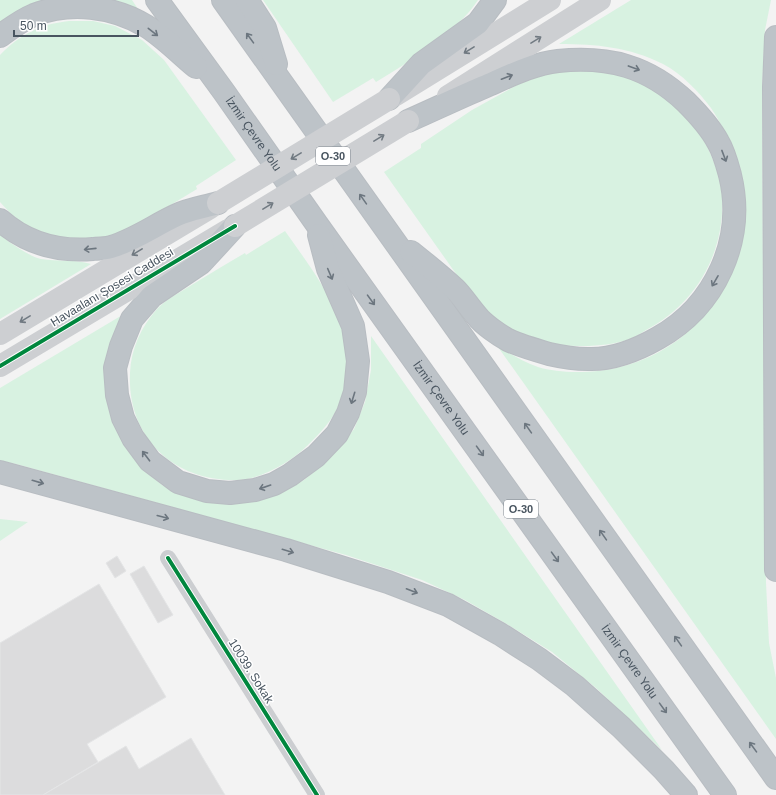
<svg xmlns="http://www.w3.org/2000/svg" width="776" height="795" font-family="Arial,sans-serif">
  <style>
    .green { fill: #d8f2e1 }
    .building { fill: #dcdcdd; stroke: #e4e5e6 }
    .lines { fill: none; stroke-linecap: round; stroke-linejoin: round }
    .highway-casing { stroke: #b8bdc2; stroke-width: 24 }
    .street { stroke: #ccced1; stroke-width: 16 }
    .secondary { stroke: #cdcfd2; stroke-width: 22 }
    .highway { stroke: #bdc3c8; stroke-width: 22 }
    .secondary-bridge { stroke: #cdcfd2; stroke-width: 22 }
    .cycleway-casing { stroke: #fff; stroke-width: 6 }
    .cycleway { stroke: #00873e; stroke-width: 4 }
    .oneway { stroke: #6c767f }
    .oneway2 { stroke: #717a82 }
    .labels { text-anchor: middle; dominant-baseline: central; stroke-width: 3; stroke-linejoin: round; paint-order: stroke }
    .shield { fill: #fff; stroke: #808890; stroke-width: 1 }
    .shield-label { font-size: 11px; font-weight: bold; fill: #495560 }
    .street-label { font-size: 12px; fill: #495560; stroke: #fff }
  </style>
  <rect width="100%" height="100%" fill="#f3f3f3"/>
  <g class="green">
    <path d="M0,0H47C30,4 14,12 0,22Z"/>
    <polygon points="106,0 132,0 138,9 138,12"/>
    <path d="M263,0H478C458,31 408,63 376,82L373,78L333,102Z"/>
    <path d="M631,0H771L765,30L762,86L763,283L766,583L769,643L776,678V739L498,347C511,354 524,362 538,367C560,374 594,373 616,368C734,342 776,205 711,108C698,91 682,74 663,64C629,47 596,44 559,44Z"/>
    <path d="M69,21H93L115,26L142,40L164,60L236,160L196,186L197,189L141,223L117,234L91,241L63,240L35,231L13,216L0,202V55C12,42 30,30 47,25C54,23 62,22 69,21Z"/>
    <path d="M559,69C589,69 608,71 637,81C642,82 649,84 654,87C662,91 673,104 680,111C686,117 693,122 697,128C705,140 719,171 721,184C729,245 700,302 646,330C641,333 636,337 630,339C615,344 599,346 583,346C548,347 510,336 485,311C480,307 476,301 471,295L384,172L421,148V144L472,110L519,84Z"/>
    <path d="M285,231C304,258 324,284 337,314C340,319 343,324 344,329C347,342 348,356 347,369C346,381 344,395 339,405C332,421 320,433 308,445C292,461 261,480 237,480C173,481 127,437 130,373C131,349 141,327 157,309C166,299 179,293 190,286C208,275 226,264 245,253L246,255Z"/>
    <path d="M0,235C9,242 30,257 41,259C57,262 75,259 91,264L0,319Z"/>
    <polygon points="124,314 108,400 114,426 125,447 141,467 162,485 194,499 212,502 231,503 259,501 282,492 304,480 321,466 339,448 354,429 365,402 371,370 371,336 662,750 596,688 552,652 505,623 465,600 422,580 346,555 16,464 0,461 0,388"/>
    <polygon points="0,519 28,522 0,541"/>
  </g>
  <g class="building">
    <polygon points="117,556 126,571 115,578 106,563"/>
    <polygon points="144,566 173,615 158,623 130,574"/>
    <polygon points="99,584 166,697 87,744 98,762 43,795 0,795 0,643"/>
    <polygon points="191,738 225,795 43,795 126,746 139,769"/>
  </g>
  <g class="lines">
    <defs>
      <g id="highway">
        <path id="s1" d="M157,0L224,92L316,223L725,795"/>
        <polyline points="223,0 776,778"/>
        <polyline points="247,0 265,28 276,64"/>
        <path d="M0,36C11,28 22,20 34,15C70,1 113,6 146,26C164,37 180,54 196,67"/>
        <polyline points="776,37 774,87 776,570"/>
        <polyline points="389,99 421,64 478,23 495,0"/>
        <path d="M408,121C433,110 458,98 484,87C507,77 532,64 558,61C609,56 648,66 686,102C698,114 710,127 718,142C724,152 727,164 730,175C746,240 715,306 658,338C637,350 612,360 588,359C575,359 562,357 549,354C535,350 521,346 508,340C499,335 483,324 477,316C469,307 463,297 455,289C441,276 426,264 411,252"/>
        <path d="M0,220C27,244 58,252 93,249C99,248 106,249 111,247C135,240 155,225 177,215C190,209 205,207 218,203"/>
        <polyline points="235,226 201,263 152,296 132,319 121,346 115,368 117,395 123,418 133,438 150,461 178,482 207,491 230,493 255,490 274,484 290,475 316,456 337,434 348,413 355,392 358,361 353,326 328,269 319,235"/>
        <polyline points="0,472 286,550 388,582 448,605 500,634 539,659 575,686 621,727 664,770 686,795"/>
      </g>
    </defs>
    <use href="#highway" class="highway-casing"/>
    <polyline class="street" points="168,558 317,795"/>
    <g class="secondary">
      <polyline points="396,95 550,0"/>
      <polyline points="448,96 600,0"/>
      <polyline points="0,334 210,208"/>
      <polyline points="0,366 228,230"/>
    </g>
    <use href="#highway" class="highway"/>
    <g class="secondary-bridge">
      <polyline points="218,203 389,99"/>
      <polyline points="235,226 408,121"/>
    </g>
    <defs>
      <g id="cycleway">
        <polyline points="0,366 235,226"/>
        <polyline points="168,558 317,795"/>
      </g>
    </defs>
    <use href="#cycleway" class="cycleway-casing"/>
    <use href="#cycleway" class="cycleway"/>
  </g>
  <defs><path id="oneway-shaft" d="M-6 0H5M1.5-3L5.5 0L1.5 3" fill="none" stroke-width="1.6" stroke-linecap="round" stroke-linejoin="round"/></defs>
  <g class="oneway">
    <use href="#oneway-shaft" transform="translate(153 32) rotate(38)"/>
    <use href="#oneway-shaft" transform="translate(250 38) rotate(-126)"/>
    <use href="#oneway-shaft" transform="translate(634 68) rotate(20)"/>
    <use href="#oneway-shaft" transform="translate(507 77) rotate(-21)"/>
    <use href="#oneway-shaft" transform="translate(724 156) rotate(69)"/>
    <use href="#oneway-shaft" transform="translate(363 199) rotate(-125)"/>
    <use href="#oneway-shaft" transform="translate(90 249) rotate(174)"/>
    <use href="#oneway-shaft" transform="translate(330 274) rotate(67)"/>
    <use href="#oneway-shaft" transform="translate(715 281) rotate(120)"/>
    <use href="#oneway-shaft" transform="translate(371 300) rotate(54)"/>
    <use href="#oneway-shaft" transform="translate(353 398) rotate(107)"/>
    <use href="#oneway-shaft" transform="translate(528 428) rotate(-125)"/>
    <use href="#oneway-shaft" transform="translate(480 451) rotate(54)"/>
    <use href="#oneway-shaft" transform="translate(146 456) rotate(-127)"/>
    <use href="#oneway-shaft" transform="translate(38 482) rotate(16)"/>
    <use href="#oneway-shaft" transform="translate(265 487) rotate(161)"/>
    <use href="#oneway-shaft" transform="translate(163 517) rotate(15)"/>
    <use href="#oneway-shaft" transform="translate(603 535) rotate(-125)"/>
    <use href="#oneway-shaft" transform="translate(288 551) rotate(17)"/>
    <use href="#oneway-shaft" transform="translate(555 557) rotate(54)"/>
    <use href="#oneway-shaft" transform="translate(412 591) rotate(21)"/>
    <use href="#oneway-shaft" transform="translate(678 641) rotate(-125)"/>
    <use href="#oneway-shaft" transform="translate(663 708) rotate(54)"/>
    <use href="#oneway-shaft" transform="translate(753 747) rotate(-126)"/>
  </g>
  <g class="oneway2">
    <use href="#oneway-shaft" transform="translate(536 40) rotate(-32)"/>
    <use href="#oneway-shaft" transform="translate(469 50) rotate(148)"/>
    <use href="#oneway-shaft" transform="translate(379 138) rotate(-31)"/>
    <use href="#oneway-shaft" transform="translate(296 156) rotate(149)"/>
    <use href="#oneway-shaft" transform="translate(268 206) rotate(-31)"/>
    <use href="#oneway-shaft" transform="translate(137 252) rotate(149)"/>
    <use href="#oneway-shaft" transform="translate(25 319) rotate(149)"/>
  </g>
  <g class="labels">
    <g class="shield">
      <rect x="316" y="147" width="34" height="18" rx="3"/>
      <rect x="504" y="500" width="34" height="18" rx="3"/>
    </g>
    <g class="shield-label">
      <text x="333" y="156">O-30</text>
      <text x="521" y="509">O-30</text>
    </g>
    <g class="street-label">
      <text stroke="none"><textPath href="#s1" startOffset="165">İzmir Çevre Yolu</textPath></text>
      <text transform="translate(112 287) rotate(-31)">Havaalanı Şosesi Caddesi</text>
      <text stroke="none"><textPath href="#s1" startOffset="489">İzmir Çevre Yolu</textPath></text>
      <text stroke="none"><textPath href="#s1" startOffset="813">İzmir Çevre Yolu</textPath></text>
      <text transform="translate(251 671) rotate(58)">10039. Sokak</text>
    </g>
  </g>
  <path d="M14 30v6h124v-6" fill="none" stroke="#495560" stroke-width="2"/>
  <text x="20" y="30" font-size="12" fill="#495560" stroke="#ffffff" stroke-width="3" paint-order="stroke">50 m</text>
</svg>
